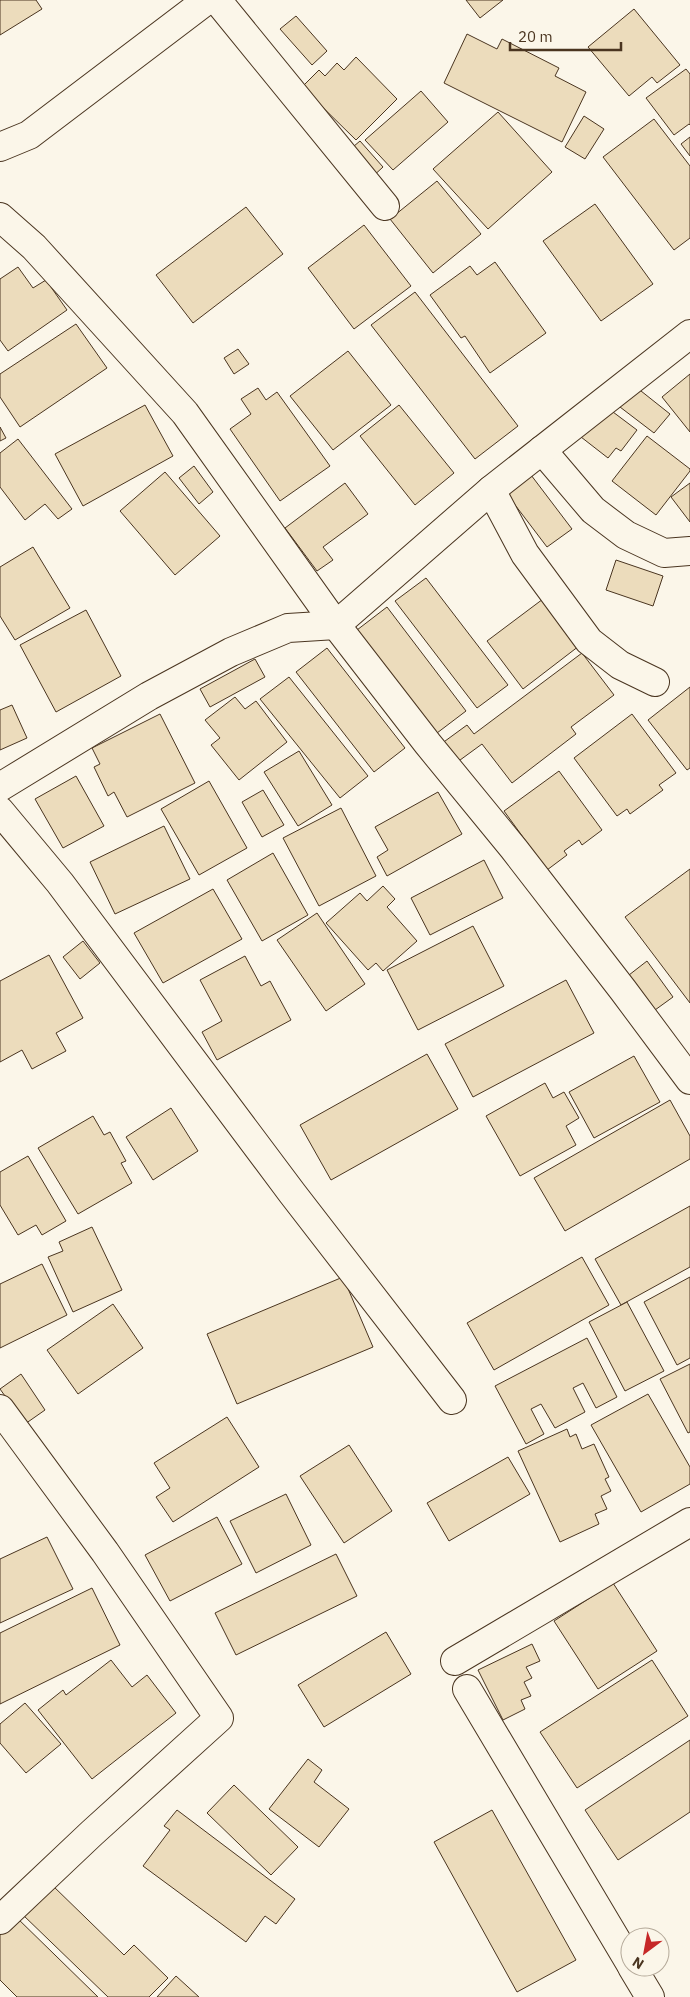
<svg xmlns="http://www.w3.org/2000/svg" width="690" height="1997" font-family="'IBM Plex Sans',sans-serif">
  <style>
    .building { fill: #ecdcbc; stroke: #4a3520 }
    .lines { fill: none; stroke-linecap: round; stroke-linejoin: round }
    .street-casing { stroke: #4a3520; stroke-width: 30 }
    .street { stroke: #fbf6e9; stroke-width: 28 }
  </style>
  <rect width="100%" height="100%" fill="#fbf6e9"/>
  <g class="building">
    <polygon points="0,0 36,0 42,9 0,35"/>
    <polygon points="466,0 503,0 480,18"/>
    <polygon points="634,9 680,65 657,83 652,77 629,96 588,47"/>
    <polygon points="296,16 327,51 312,65 280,29"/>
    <polygon points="467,34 497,49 502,39 559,68 555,76 586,92 562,142 444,83"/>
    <polygon points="356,57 397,99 356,140 302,87 319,70 325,76 337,63 344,70"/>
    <polygon points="686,69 690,74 690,125 689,124 674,135 646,98"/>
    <polygon points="421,91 448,122 393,170 365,140"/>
    <polygon points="498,112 552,172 488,229 433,169"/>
    <polygon points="584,116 604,129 585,159 565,147"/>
    <polygon points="654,119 690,166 690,238 674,250 603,157"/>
    <polygon points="690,137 690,156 681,144"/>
    <polygon points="360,141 383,167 370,179 347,152"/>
    <polygon points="437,181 481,234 433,273 390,219"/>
    <polygon points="595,204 653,284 601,321 543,241"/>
    <polygon points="246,207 283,254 193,323 156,275"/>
    <polygon points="364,225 411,286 354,329 308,268"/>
    <polygon points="495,262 546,333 490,373 465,336 461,338 430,295 470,266 477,275"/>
    <polygon points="18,267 33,288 46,280 67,310 8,351 0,340 0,279"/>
    <polygon points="415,292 518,426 475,459 371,325"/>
    <polygon points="76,324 107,368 20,427 0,397 0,374"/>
    <polygon points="238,349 249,364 234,374 224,358"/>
    <polygon points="348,351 391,405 333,450 290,396"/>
    <polygon points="690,374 690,432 662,397"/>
    <polygon points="636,387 670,414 654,433 620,407"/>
    <polygon points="258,388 266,400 277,392 330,466 280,501 230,429 251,414 241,399"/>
    <polygon points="145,405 173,456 83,506 55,454"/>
    <polygon points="399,405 454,473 415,505 360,436"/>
    <polygon points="605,406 637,430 621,451 616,448 608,458 581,437"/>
    <polygon points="0,427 6,438 0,441"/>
    <polygon points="647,436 690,469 690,471 656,515 612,481"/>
    <polygon points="18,439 72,509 58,519 45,504 25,520 0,487 0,453"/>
    <polygon points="194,466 213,492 199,504 179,478"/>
    <polygon points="165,472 220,536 175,575 120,511"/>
    <polygon points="531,475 572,529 547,547 506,493"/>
    <polygon points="345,483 368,514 323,547 333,560 317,571 285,528"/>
    <polygon points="690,483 690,522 671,497"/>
    <polygon points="33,547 70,608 15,640 0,616 0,567"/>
    <polygon points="616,560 663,576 653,606 606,590"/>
    <polygon points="426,578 508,685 477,708 395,601"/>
    <polygon points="543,599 579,646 523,689 487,641"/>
    <polygon points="387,607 466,711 437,733 357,630"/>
    <polygon points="86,610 121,676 56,712 20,645"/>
    <polygon points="327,648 405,748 374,772 296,672"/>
    <polygon points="582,653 614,695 571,727 576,734 512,783 482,744 456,763 441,744 467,725 474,734"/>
    <polygon points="255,659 265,677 210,707 200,689"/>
    <polygon points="289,677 368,776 340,798 260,699"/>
    <polygon points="690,687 690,768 687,770 648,720"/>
    <polygon points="235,697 245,709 256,701 287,742 239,780 211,745 220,738 205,720"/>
    <polygon points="12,705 27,738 0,750 0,710"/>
    <polygon points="160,714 195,783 127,817 114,792 108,796 94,767 100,764 92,748"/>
    <polygon points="632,714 676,773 659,785 663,790 630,814 627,809 617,816 574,758"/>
    <polygon points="299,751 332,805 298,826 264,772"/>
    <polygon points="559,771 602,830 582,845 579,840 564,851 567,855 547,870 504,811"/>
    <polygon points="76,776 104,826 63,848 35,799"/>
    <polygon points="209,781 247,848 199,875 161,809"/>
    <polygon points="263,790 284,825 262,837 242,802"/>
    <polygon points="438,792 462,834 387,876 377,857 388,850 375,827"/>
    <polygon points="341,808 376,876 319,906 283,838"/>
    <polygon points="164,826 190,879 115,914 90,862"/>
    <polygon points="273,853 308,915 262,941 227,880"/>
    <polygon points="484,860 503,898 430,935 411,898"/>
    <polygon points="690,869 690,1003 625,917"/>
    <polygon points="383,886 395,899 387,907 417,941 383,971 376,963 368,970 326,923 360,893 367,901"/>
    <polygon points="213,889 242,939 163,983 134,933"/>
    <polygon points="317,913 365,984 326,1011 277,940"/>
    <polygon points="473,926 504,986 418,1030 387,970"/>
    <polygon points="83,941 100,963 80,979 63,957"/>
    <polygon points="49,955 83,1018 56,1033 66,1051 32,1069 22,1050 0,1062 0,981"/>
    <polygon points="245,956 261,986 270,981 291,1020 217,1060 202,1032 222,1021 200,980"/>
    <polygon points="647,961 673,997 655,1010 629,975"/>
    <polygon points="566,980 594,1033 473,1097 445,1044"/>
    <polygon points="427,1054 458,1109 331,1180 300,1125"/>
    <polygon points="634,1056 660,1102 594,1138 569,1092"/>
    <polygon points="545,1083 553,1098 564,1092 579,1118 566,1126 576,1145 520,1176 486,1116"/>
    <polygon points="670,1100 690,1136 690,1159 565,1231 534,1178"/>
    <polygon points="171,1108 198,1151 153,1180 126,1137"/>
    <polygon points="93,1116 104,1135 110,1132 126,1161 121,1163 132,1183 78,1214 38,1148"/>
    <polygon points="28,1156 66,1221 42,1235 36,1225 18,1235 0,1205 0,1172"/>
    <polygon points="690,1206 690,1267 621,1305 595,1259"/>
    <polygon points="92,1227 122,1290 73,1312 48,1257 63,1251 59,1242"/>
    <polygon points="582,1257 609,1305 494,1370 467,1323"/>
    <polygon points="42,1264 67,1315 0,1348 0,1284"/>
    <polygon points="343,1277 373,1347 237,1404 207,1334"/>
    <polygon points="690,1277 690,1358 677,1365 644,1302"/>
    <polygon points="627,1302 664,1371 625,1391 589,1322"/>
    <polygon points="113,1304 143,1348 78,1394 47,1350"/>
    <polygon points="587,1338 617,1397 596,1408 583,1383 573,1388 585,1412 555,1428 541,1404 531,1409 544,1434 526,1444 495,1386"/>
    <polygon points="690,1364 690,1432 688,1433 660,1379"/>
    <polygon points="21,1374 45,1410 25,1424 0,1389"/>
    <polygon points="648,1394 690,1467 690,1484 641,1512 591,1425"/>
    <polygon points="227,1417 259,1467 173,1522 156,1497 170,1488 154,1463"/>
    <polygon points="567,1429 570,1437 576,1434 582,1449 594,1444 609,1477 605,1479 611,1491 601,1496 607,1509 595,1514 599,1524 560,1542 518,1451"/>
    <polygon points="349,1445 392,1511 344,1543 300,1476"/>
    <polygon points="508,1457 530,1494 449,1541 427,1503"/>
    <polygon points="286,1494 311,1545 256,1573 230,1521"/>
    <polygon points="217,1517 242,1564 170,1601 145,1555"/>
    <polygon points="47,1537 73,1589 0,1623 0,1559"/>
    <polygon points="336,1554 357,1596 236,1655 215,1613"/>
    <polygon points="613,1583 657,1651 598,1689 554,1621"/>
    <polygon points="92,1588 120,1645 0,1704 0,1633"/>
    <polygon points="386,1632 411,1674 324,1727 298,1685"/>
    <polygon points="532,1644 540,1661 526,1667 532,1678 524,1682 531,1696 521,1700 525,1709 503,1720 478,1670"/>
    <polygon points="111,1660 132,1687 147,1675 176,1713 92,1779 38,1710 63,1690 66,1695"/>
    <polygon points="652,1660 688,1716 577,1788 540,1732"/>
    <polygon points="25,1703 61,1744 26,1773 0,1743 0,1724"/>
    <polygon points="690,1740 690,1812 618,1860 585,1810"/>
    <polygon points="308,1759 322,1770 314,1782 349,1809 319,1847 269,1809"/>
    <polygon points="234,1785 298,1847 271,1875 207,1813"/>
    <polygon points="177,1810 295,1899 276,1924 265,1916 246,1942 143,1866 170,1830 164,1826"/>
    <polygon points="492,1810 576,1960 517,1992 434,1842"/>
    <polygon points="51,1884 124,1955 134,1945 168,1978 149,1997 108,1997 22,1914"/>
    <polygon points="13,1914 98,1997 17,1997 0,1980 0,1927"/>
    <polygon points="176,1976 199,1997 157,1997"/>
  </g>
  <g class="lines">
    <defs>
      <g id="street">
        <polyline points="217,0 385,206"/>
        <polyline points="0,147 29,135 207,0"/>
        <polyline points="0,217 34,247 185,413 336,625 428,744 514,849 623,990 690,1080"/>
        <polyline points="542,450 593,510 626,535 664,553 690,551"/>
        <polyline points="491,490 525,554 589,641 620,665 655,682"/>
        <polyline points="0,787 149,696 231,652 288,628 336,625 491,490 690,334"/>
        <polyline points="0,811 60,883 292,1193 452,1400"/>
        <polyline points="0,1409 105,1552 219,1718 92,1833 0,1920"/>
        <polyline points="455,1661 690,1522"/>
        <polyline points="467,1689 630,1963"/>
        <polyline points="632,1967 650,1997"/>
      </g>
    </defs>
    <use href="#street" class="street-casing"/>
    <use href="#street" class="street"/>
  </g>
  <g transform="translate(645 1952) rotate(212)"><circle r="24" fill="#fbf6e9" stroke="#b4a999"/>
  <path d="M0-4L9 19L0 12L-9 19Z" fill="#c62828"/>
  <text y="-8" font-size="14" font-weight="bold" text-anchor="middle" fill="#4a3520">N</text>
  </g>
  <path d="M510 42v8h111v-8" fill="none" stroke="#4a3520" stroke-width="2.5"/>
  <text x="518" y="42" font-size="15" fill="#4a3520" stroke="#fbf6e9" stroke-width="4" paint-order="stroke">20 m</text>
</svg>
